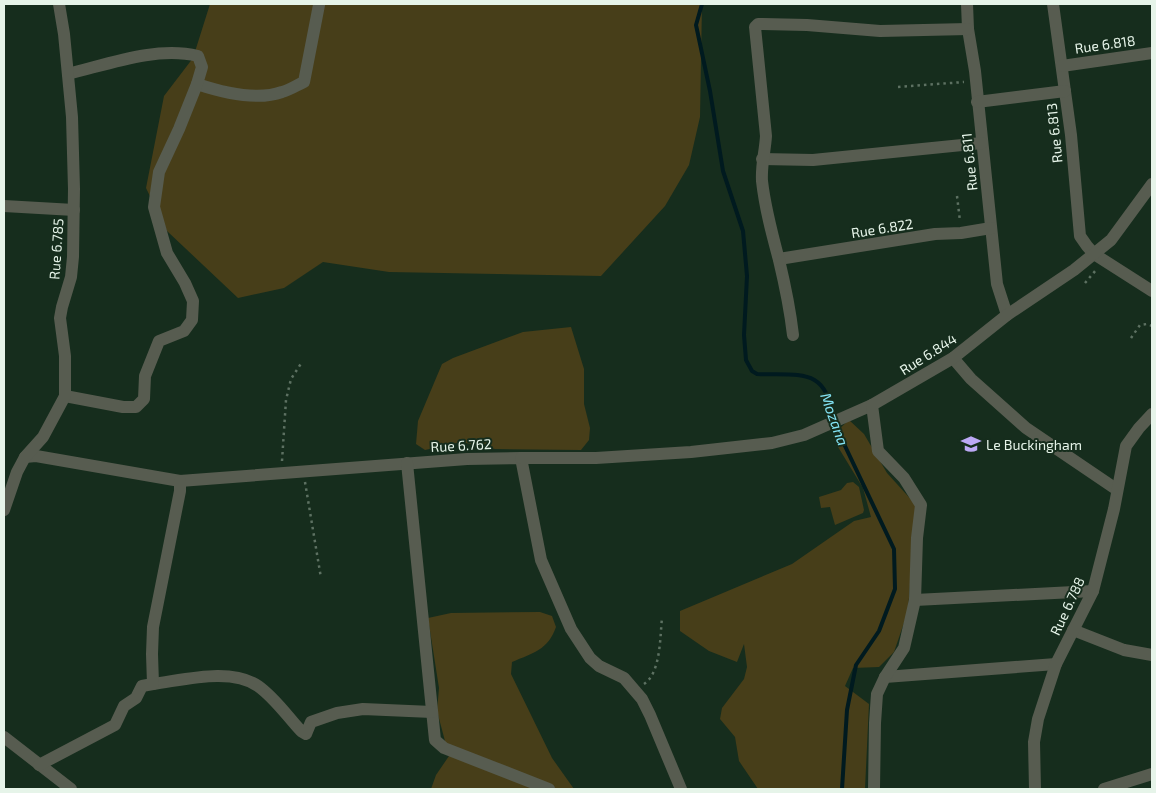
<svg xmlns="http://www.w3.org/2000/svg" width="1156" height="793" font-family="'Exo 2',sans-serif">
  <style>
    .green { fill: #473e19 }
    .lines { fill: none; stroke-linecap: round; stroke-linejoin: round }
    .stream { stroke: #001a1f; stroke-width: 4 }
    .path { stroke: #5d7162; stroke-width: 2.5; stroke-dasharray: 2.5 4; stroke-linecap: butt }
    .street { stroke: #575c50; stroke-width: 12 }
    .labels { text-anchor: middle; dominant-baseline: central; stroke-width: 4; stroke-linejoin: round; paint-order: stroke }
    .street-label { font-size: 14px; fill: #e6f4e9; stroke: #162d1d }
    .poi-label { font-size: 14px; fill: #e6f4e9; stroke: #162d1d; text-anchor: start }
    .water-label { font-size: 15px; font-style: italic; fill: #83e2f3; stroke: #162d1d }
  </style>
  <rect width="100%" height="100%" fill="#162d1d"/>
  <g class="green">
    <polygon points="210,4 702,4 700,117 689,165 665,206 601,276 389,272 323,262 284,288 238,298 167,231 146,188 164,96 193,58"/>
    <polygon points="571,327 584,369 584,404 590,428 589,440 581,450 495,449 461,442 425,450 416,444 418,421 442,364 453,358 523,332"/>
    <polygon points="849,420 864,434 887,473 916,505 908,611 894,652 879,667 853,668 845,686 869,704 865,789 758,789 739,761 735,737 720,719 722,708 744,679 747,667 744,644 737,662 709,651 680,631 680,611 792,564 854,521 871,517 863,488 835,442 838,430"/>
    <polygon points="853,482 859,487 864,510 863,513 835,525 830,507 821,508 819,497 841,490 847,483"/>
    <path d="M540,612L552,616L556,627C548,650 533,653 512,662L511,674L552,758L574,789H431L436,775L449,756L437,711L439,688L428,618L451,613Z"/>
  </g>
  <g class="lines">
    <g class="stream">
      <path d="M702,4L696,25L710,91L723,171L743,231L747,276L744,335L746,360L752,371L757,374C799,376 827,366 833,419"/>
      <polyline points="835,425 894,549 895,589 879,631 856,665 847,710 842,789"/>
    </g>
    <g class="path">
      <polyline points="898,87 964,82"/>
      <polyline points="957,196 960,221"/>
      <polyline points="1085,283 1096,270"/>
      <polyline points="1131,338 1140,325 1147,324 1152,326"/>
      <polyline points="282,461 286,400 291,379 302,362"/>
      <polyline points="305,482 321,578"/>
      <path d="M644,684C661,673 660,636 662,618"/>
    </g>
    <g class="street">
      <polyline points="967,4 968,29 975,71 997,284 1007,315"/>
      <polyline points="1053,4 1071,135 1080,236 1087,246 1094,254 1152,291"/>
      <polyline points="1062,66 1152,53"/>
      <path d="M197,84C221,92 257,101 282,92C290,90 297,85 304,82L319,5"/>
      <polyline points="977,102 1065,91"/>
      <polyline points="762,159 813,160 982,143"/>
      <polyline points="4,206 74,210"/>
      <polyline points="779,259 935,234 961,233 991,228"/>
      <path d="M793,335C790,309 785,285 779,260C772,234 765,208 762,181C761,165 765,152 766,136L755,27L758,24H763L807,25L880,31L968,29"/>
      <polyline points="953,358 971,379 1026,428 1116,489"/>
      <path d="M65,396L123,407H136L144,399L145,376L159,341L184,331L192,320L193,301L185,283L167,253L154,207L159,172L179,129L197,84L202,67L198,56C156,46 109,64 68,74"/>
      <polyline points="25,457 36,456 180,481 467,459 521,458 541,560 571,629 590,658 599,666 624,678 642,699 650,715 681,789"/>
      <polyline points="521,458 596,458 691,452 772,443 804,435 872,405"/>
      <polyline points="407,463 435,740 444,748 549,789"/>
      <polyline points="4,510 17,472 25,457 43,437 65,396 65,356 60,318 62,307 71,277 73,257 74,189 72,117 64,34 59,4"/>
      <polyline points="915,600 1093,591"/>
      <polyline points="1073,630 1124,650 1152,655"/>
      <polyline points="885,677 1056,664"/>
      <path d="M153,684C184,680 231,667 258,686C275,698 287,716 301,731L306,734L311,722L337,713L363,709L432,712"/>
      <polyline points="4,737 71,789"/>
      <polyline points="39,765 115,725 124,706 136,698 142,686 153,684 152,654 153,627 180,491 180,481"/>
      <polyline points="874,789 875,723 877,694 885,677 904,648 915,600 917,538 921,505 904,478 878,451 872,405 953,358 1007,315 1074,270 1111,240 1152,184"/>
      <polyline points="1035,789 1034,742 1038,719 1056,664 1093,591 1114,509 1126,446 1139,428 1152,414"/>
      <polyline points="1104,789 1152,774"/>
    </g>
  </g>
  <defs>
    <symbol id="school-bare" viewBox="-9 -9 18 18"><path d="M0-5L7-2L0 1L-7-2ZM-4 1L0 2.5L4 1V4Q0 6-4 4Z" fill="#bca9f5" stroke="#162d1d" stroke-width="2.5" paint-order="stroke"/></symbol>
  </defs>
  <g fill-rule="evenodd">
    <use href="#school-bare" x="957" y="430" width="28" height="28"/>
  </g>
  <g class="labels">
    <g class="street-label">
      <text transform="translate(1105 44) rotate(-8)">Rue 6.818</text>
      <text transform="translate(1054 133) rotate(-96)">Rue 6.813</text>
      <text transform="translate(969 162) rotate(-96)">Rue 6.811</text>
      <text transform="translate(882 228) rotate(-9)">Rue 6.822</text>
      <text transform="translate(56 249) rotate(-86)">Rue 6.785</text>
      <text transform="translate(928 354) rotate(-32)">Rue 6.844</text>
      <text transform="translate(461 445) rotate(-3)">Rue 6.762</text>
      <text transform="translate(1067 606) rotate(-65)">Rue 6.788</text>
    </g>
    <g class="poi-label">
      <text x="986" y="444">Le Buckingham</text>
    </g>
    <g class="water-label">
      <text transform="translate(835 419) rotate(70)">Mozana</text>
    </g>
  </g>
  <rect width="1156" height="793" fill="none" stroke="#e6f4e9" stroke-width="10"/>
</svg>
